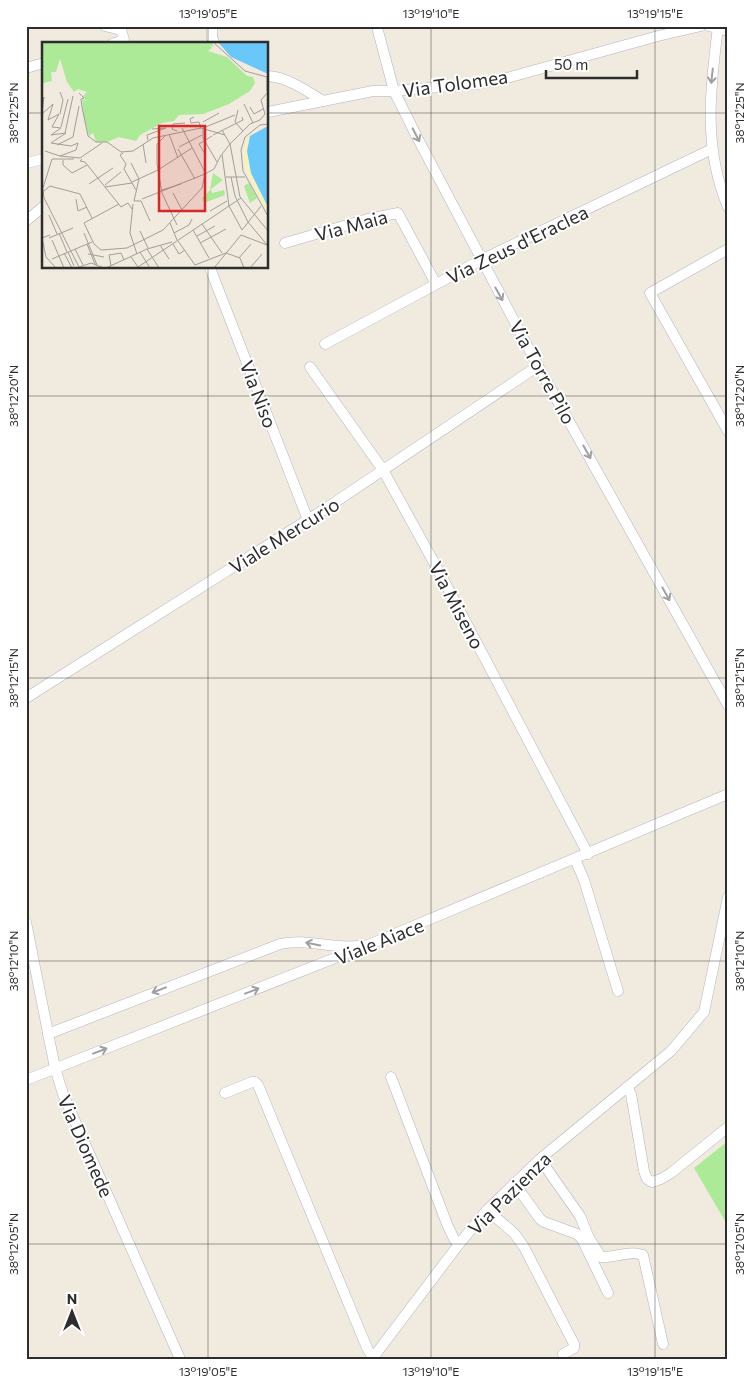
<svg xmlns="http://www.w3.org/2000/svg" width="754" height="1385" font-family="Commissioner,sans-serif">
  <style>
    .green { fill: #adea97 }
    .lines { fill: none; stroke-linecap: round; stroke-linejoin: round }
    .street-casing { stroke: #b3b4c2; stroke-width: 11 }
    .street { stroke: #fff; stroke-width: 10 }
    .oneway { stroke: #a0a0a0 }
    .ticks { fill: none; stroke: #2d2d2d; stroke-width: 1; stroke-opacity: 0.45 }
    .labels { text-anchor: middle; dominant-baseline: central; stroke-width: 4; stroke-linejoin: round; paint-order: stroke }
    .street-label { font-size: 19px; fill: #2d2d2d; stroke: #fff }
    .inset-road { fill: none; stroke: #a29e98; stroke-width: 1 }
    .view { fill: #d62828; fill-opacity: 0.15; stroke: #d62828; stroke-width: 2.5 }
    .inset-edge { fill: none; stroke: #2d2d2d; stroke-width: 2.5 }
    .neatline { fill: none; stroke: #2d2d2d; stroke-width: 2 }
    .ticks-label { font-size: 12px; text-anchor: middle; fill: #2d2d2d }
  </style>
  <rect width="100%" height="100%" fill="#f0eadf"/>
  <polygon class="green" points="728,1141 728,1226 694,1168"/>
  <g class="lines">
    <defs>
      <g id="street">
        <polyline points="105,26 121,30 124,40 112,44"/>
        <polyline points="212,26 212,38 215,44"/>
        <polyline points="709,26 728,31"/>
        <path d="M718,27C710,89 703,148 728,207"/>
        <polyline points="378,31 394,91 418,139 538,366 728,705"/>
        <polyline points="26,68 44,63"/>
        <path d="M268,76C287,77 307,91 323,101"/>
        <polyline points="268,112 373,91 394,91 476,84 507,78 658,36 701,26"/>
        <polyline points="26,163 44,159"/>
        <polyline points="26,221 44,206"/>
        <polyline points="285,243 368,219 398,213 436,284"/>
        <polyline points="728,249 650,293 728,431"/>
        <polyline points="210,268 308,520"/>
        <polyline points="325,344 481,260 712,149"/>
        <polyline points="310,367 383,470 443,579 588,854"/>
        <polyline points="26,698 328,507 538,366"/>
        <polyline points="575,859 584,880 618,991"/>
        <polyline points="26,922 55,1068 63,1094 180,1359"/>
        <path d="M48,1034L280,944C306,938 331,949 358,946"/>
        <polyline points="391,1077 447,1224 454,1239 459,1244"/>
        <polyline points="26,1080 378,941 728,794"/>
        <polyline points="627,1087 631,1094 644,1171 647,1179 652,1182 661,1179 671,1173 728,1127"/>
        <polyline points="225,1093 252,1082 255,1082 258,1085 367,1348 373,1358"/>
        <path d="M540,1159L580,1216L589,1238L601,1257C615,1258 628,1250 643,1255L663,1344"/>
        <polyline points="514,1183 540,1219 544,1222 577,1234 582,1239 608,1293"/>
        <polyline points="487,1210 514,1233 524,1247 574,1344 574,1348 563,1354"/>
        <polyline points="372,1359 459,1244 487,1210 540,1159 671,1051 704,1012 728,897"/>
      </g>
    </defs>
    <use href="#street" class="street-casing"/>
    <use href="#street" class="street"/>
  </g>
  <defs><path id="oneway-shaft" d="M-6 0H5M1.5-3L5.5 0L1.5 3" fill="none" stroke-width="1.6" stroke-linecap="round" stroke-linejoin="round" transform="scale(1.25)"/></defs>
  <g class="oneway">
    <use href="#oneway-shaft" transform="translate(712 76) rotate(96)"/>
    <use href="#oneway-shaft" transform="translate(416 135) rotate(63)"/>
    <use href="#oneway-shaft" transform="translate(499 294) rotate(61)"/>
    <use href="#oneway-shaft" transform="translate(587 452) rotate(61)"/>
    <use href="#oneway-shaft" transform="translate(666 594) rotate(61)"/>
    <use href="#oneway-shaft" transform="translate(313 944) rotate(-169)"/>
    <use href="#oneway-shaft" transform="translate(159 990) rotate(159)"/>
    <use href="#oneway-shaft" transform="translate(252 991) rotate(-21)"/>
    <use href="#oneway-shaft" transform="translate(100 1051) rotate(-21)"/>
  </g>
  <path class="ticks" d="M208,26V44M431,26V1359M655,26V1359M26,113H44M268,113H728M208,268V1359M26,396H728M26,678H728M26,961H728M26,1244H728"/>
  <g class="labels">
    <g class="street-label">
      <text transform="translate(455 83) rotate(-8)">Via Tolomea</text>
      <text transform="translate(351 225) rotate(-15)">Via Maia</text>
      <text transform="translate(517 244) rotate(-26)">Via Zeus d'Eraclea</text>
      <text transform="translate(543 372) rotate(61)">Via Torre Pilo</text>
      <text transform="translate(259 394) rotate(69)">Via Niso</text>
      <text transform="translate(284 535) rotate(-32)">Viale Mercurio</text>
      <text transform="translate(457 605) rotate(62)">Via Miseno</text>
      <text transform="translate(379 941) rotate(-22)">Viale Aiace</text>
      <text transform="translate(86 1146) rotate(66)">Via Diomede</text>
      <text transform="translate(509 1193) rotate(-45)">Via Pazienza</text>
    </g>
  </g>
  <g transform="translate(42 42)">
    <rect width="226" height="226" fill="#f0eadf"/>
    <path d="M0,0H170L172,5L168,3L170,6L166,9L185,15L205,34L211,35L213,41L208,49L187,62L161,72L137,73L132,79L120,81L98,93L94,99L77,95L65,100H54L51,91L47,94L42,76L40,57L44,59L41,54L45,50L36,47L32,50L25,40L18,17L14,30H9L10,39L1,41ZM171,131L181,138L169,147L170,151L182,148L183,153L162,161L160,156L168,148ZM207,141L215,156L208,161L202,144Z" fill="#adea97"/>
    <path d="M208,94L213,139L226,165V173L202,125L201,105Z" fill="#f6f2c0"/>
    <path d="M176,0H226V32L189,15ZM226,84L227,85L226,165L209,131L205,109L208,94Z" fill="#6ac7f9"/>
    <path class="inset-road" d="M171,0L203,29L225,35V49M37,51L42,56L39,57L40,65L46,94L54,100H65L79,110L91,109L111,96L159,86L183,93M0,60L2,55L0,70M202,62L211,81M208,65L212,72L221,67M196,68L193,80L201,89M0,72L11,62L6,78L17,72L10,85L19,86L9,93L24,91L9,101L29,104L36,101L34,108L18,114L38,116L60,101M18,72L21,58L18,50M152,75L148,77L149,81L157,80L159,86M161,80L177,71M227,82L218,83L203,95L199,108L201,129L227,176M19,85L26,57M140,86L164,132M161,86V96L175,120M161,86L193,73M180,88L188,102L208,82L218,78L223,72L219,58L227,49M135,89L130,87L131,82L143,81M23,91L31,54M127,92L136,116M171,93L201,78L200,75M123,94L115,102V122L120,151L135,183M106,98L105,93L124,86L110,87M101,102L104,121M188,102L198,155L227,190M15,103L31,95L37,64M137,105L160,93M136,107L153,137M3,109L18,114M81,111L78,113L84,122L82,127L94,148M163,112L157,102L170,94M40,117L38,119L43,120L79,165L86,161L90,167M21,118V123L30,131L45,123M89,121L97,137L92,159H99L108,179M184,135H203M189,135L193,154L206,180L226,204M90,140L116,128L150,106M47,142L71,126M63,143L79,130M63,145L90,141M1,148L2,156L37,225M120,148L139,142M0,149L10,117H32M2,149L8,144L38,152L50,176M131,151L140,168M34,157L36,169L45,165M100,157L163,132M77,162L42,181L52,202L59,208L85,206L121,188L160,146L163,132L172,127L179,113M91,162L88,191L95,212M187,164L200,188M187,164L180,112L188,102M168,169L185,159M7,173L15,192M128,181L135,198M160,182L180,211M151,188L167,216M200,188L219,164M98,189L106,206M17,191L25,210M42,191L55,223M132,191L147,183L150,177M8,193L0,196L4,215L14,226M155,194L173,184M7,196L31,186M10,198L22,226M136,199L153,223L184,211L198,216L202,226M158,201L184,187M45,202L53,222M131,202L137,212L143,208M118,203L127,217M33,207L41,223M105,207L117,226M26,210L32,224M98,210L108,226M22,211L30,226M46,212L62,215M89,215L96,225L199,156M197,216L209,202M10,217L50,200M69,224L67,213L79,211L82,218M35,226L49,221L62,226M64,226L105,207L130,200M172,226L199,193L225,203M208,226L220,212"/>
    <path class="view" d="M117,84H163V169H117Z"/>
    <rect width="226" height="226" class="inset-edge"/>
  </g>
  <rect width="754" height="1385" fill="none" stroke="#ffffff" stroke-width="55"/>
  <g transform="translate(72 1312)" stroke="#ffffff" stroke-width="4" paint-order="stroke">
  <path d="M0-4L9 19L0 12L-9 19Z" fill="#2d2d2d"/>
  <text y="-8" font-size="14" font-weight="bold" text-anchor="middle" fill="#2d2d2d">N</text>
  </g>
  <path d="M546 70v8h91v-8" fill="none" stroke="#2d2d2d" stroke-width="2.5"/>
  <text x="554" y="70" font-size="15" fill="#2d2d2d" stroke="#ffffff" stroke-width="4" paint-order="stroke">50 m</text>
  <rect x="28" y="28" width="698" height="1330" class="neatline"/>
  <g class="ticks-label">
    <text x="208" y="18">13°19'05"E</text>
    <text x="431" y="18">13°19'10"E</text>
    <text x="655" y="18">13°19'15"E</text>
    <text transform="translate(14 113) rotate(-90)" y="4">38°12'25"N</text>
    <text transform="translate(740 113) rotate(-90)" y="4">38°12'25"N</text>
    <text transform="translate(14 396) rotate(-90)" y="4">38°12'20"N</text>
    <text transform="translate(740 396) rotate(-90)" y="4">38°12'20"N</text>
    <text transform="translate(14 678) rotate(-90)" y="4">38°12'15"N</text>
    <text transform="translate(740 678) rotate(-90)" y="4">38°12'15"N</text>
    <text transform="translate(14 961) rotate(-90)" y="4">38°12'10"N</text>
    <text transform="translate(740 961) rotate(-90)" y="4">38°12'10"N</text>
    <text transform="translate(14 1244) rotate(-90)" y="4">38°12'05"N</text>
    <text transform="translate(740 1244) rotate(-90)" y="4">38°12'05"N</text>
    <text x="208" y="1376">13°19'05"E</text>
    <text x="431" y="1376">13°19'10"E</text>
    <text x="655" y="1376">13°19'15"E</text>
  </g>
</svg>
